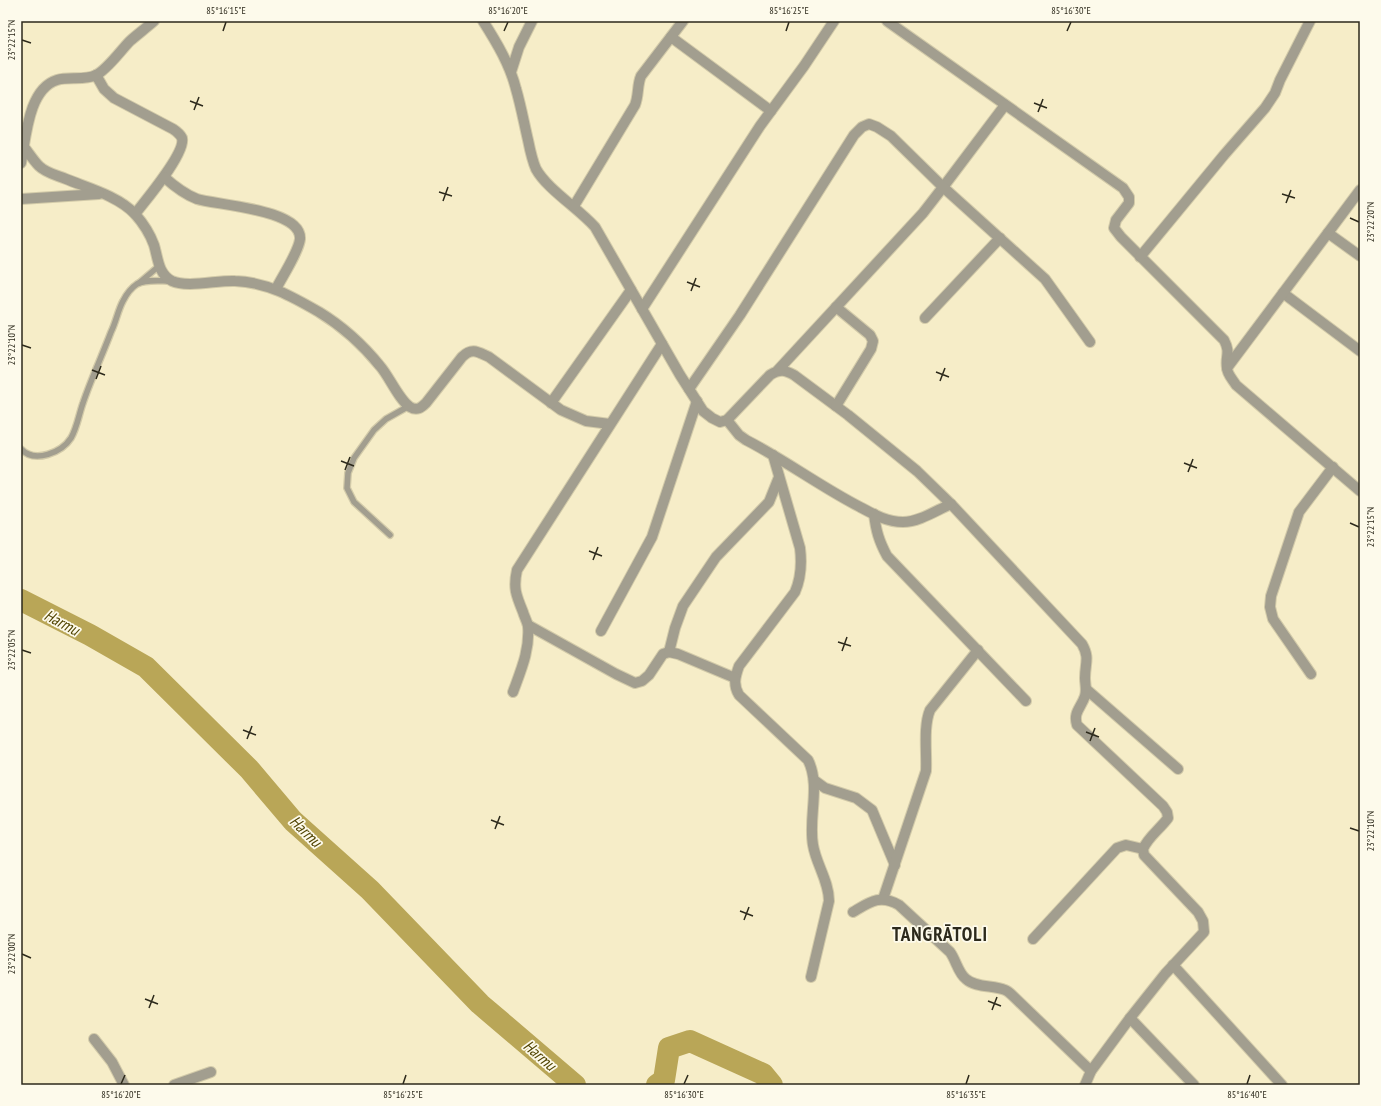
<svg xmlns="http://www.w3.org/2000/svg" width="1381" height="1106" font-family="'PT Sans Narrow',sans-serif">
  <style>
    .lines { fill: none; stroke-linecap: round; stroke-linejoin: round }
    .river { stroke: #b9a657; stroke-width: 22 }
    .lane-casing { stroke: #d2caa9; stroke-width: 8 }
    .street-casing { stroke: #d2caa9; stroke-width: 12 }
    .lane { stroke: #a29e8f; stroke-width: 5.5 }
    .street { stroke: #a29e8f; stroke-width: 10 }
    .ticks { fill: none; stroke: #2c291b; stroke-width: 1.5 }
    .labels { text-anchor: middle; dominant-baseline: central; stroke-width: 3.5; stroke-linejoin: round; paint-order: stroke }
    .water-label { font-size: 16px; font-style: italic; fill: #504300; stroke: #fdfaeb }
    .district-label { font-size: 19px; font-weight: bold; letter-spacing: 1px; fill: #2c291b; stroke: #fdfaeb }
    .neatline { fill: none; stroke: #2c291b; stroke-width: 1.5 }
    .ticks-label { font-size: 10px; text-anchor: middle; fill: #2c291b }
  </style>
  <rect width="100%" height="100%" fill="#f6edc8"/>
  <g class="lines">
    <g class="river">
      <polyline points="21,600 90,635 146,667 249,769 293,821 370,890 480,1004 575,1085"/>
      <polyline points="657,1085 664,1080 669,1048 690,1041 763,1074 772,1085"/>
    </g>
    <defs>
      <g id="lane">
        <polyline points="139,283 159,266"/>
        <path d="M21,449C35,464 62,452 71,438C77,428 79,414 83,403C91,379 102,356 111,332C116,322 118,310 123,301C126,295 131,288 137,284C146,279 160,281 170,281"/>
        <polyline points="390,535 354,502 347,488 348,473 354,458 374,430 386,419 409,406"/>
      </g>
      <g id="street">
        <path d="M483,21C497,43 510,65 516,89C521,106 524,123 528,140C530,150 532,160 536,169C547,189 578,208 595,227L680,375L703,411L712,418L720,422L727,420L770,375C780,369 785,370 794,375L848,415L917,471L951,504L1082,644C1090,658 1085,663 1085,678C1085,684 1087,690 1085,696C1081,708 1073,712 1077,725L1163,806L1167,812L1168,818C1160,829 1148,837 1143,849L1144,855L1198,912L1203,921L1204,932L1165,974L1130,1018L1091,1071L1085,1085"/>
        <path d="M887,21L1123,188L1129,197V203L1116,220L1114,228L1121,237L1224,340C1231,353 1225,356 1227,368C1227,374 1233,380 1236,385L1360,491"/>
        <polyline points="671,37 771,111"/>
        <polyline points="511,72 519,47 532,21"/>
        <path d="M96,75L104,89L114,98L173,129C176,131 180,134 182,138C186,153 145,201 135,214"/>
        <path d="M24,147C29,153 33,160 39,166C46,173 56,175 66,179C88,188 118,196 135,214C143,223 150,234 154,245C158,258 158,274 172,281C187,288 218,280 235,281C267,282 293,297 319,312C342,326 363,345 380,366C389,376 399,400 410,407C417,411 421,408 426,403L462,357C472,347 478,352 489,357L561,410L586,421L610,424"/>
        <path d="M21,163C26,138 28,89 57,80C69,76 84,81 96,75C107,70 121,50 130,41C138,34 146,28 154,21"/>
        <path d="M164,177C174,186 184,194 197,199C216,205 302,209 300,239C299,251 282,277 276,289"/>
        <polyline points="21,199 99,194"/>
        <path d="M574,206L635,105C639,95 637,85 641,76L683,21"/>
        <polyline points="1328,233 1360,256"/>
        <polyline points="1140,257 1224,155 1265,108 1275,93 1280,80 1310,21"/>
        <polyline points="1283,293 1360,351"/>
        <polyline points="642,309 760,126 804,66 834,21"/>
        <polyline points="925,318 1000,238"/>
        <polyline points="1227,368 1360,190"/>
        <polyline points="778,370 923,213 947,182 1005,105"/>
        <polyline points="689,389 740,315 854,135 862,127 869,124 877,127 891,136 943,187 1045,279 1090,342"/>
        <polyline points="551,403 631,290"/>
        <polyline points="836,406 871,349 873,341 870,335 836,307"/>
        <path d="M727,420L739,435L746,440C785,460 821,487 860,507C873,514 887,522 903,522C919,522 937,510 951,504"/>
        <path d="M773,455L800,548C802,564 801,578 795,592L739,666C735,677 733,685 739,695L808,760C821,786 808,817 813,845C816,864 829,881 829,901L811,977"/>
        <path d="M874,514C876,531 879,541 887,556L1026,701"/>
        <polyline points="528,625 616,674 635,683 642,681 649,675 663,654 669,652 678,654 735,678"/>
        <polyline points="601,631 652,537 697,401"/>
        <polyline points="669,652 675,628 683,606 716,557 769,502 779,477"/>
        <polyline points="1311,674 1273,619 1270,607 1271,596 1299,512 1333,467"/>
        <polyline points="1086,689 1178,769"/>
        <path d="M513,692C521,670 530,650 528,626C527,621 524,616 523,612C516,595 513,588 517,570L662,344"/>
        <polyline points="814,780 825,788 856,798 872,810 895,865"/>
        <path d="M883,899L926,771C927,753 923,727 930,710L978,650"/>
        <path d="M853,912C870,902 880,894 899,905L950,952C956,960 958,973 966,979C976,988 993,985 1005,990C1008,991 1011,994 1013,996L1091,1071"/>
        <polyline points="1033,939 1117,848 1126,845 1143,849"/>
        <polyline points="1173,965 1282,1085"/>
        <polyline points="1130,1018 1194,1085"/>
        <polyline points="94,1039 112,1062 124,1085"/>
        <polyline points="174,1085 211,1072"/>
      </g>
    </defs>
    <use href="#lane" class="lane-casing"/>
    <use href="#street" class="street-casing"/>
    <use href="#lane" class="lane"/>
    <use href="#street" class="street"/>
  </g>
  <path class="ticks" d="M223,31L226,22M504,31L508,22M786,31L789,22M1067,31L1071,22M22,40L31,43M190,101L203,106M1034,103L1047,108M194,110L199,97M1038,112L1043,99M439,192L452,196M1282,194L1295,198M443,201L448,187M1286,203L1291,190M1350,218L1359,222M687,282L700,287M691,291L696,278M22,345L31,348M92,370L105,375M936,372L949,377M96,379L101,366M940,381L945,368M341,461L354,466M1184,463L1197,468M345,470L350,457M1188,472L1193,459M1350,523L1359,527M589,551L602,556M593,560L598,547M838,642L851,646M22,650L31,653M842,651L847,637M243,730L256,735M1086,732L1099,737M247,739L252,726M1090,741L1095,728M491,820L504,825M1350,828L1359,831M495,829L500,816M740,911L753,916M744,920L749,907M22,954L31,958M145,999L158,1004M988,1001L1001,1006M149,1008L154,995M992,1010L997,997M121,1084L125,1075M403,1084L406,1075M684,1084L688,1075M966,1084L969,1075M1247,1084L1250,1075"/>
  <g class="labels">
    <g class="water-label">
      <text transform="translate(62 622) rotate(28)">Harmu</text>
      <text transform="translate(306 831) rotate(44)">Harmu</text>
      <text transform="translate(540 1055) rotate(41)">Harmu</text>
    </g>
    <g class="district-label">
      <text x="940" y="934">TANGRĀTOLI</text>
    </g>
  </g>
  <rect width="1381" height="1106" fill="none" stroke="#fdfaeb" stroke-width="44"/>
  <rect x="22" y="22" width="1337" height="1062" class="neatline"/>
  <g class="ticks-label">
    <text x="226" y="14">85°16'15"E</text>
    <text x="508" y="14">85°16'20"E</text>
    <text x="789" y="14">85°16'25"E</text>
    <text x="1071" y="14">85°16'30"E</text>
    <text transform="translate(11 40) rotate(-90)" y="4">23°22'15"N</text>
    <text transform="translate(1370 222) rotate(-90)" y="4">23°22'20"N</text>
    <text transform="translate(11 345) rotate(-90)" y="4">23°22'10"N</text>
    <text transform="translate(1370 527) rotate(-90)" y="4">23°22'15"N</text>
    <text transform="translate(11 650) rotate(-90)" y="4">23°22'05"N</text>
    <text transform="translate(1370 831) rotate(-90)" y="4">23°22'10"N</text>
    <text transform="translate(11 954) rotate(-90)" y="4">23°22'00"N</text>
    <text x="121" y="1098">85°16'20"E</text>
    <text x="403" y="1098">85°16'25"E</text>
    <text x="684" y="1098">85°16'30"E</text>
    <text x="966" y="1098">85°16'35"E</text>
    <text x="1247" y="1098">85°16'40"E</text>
  </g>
</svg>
